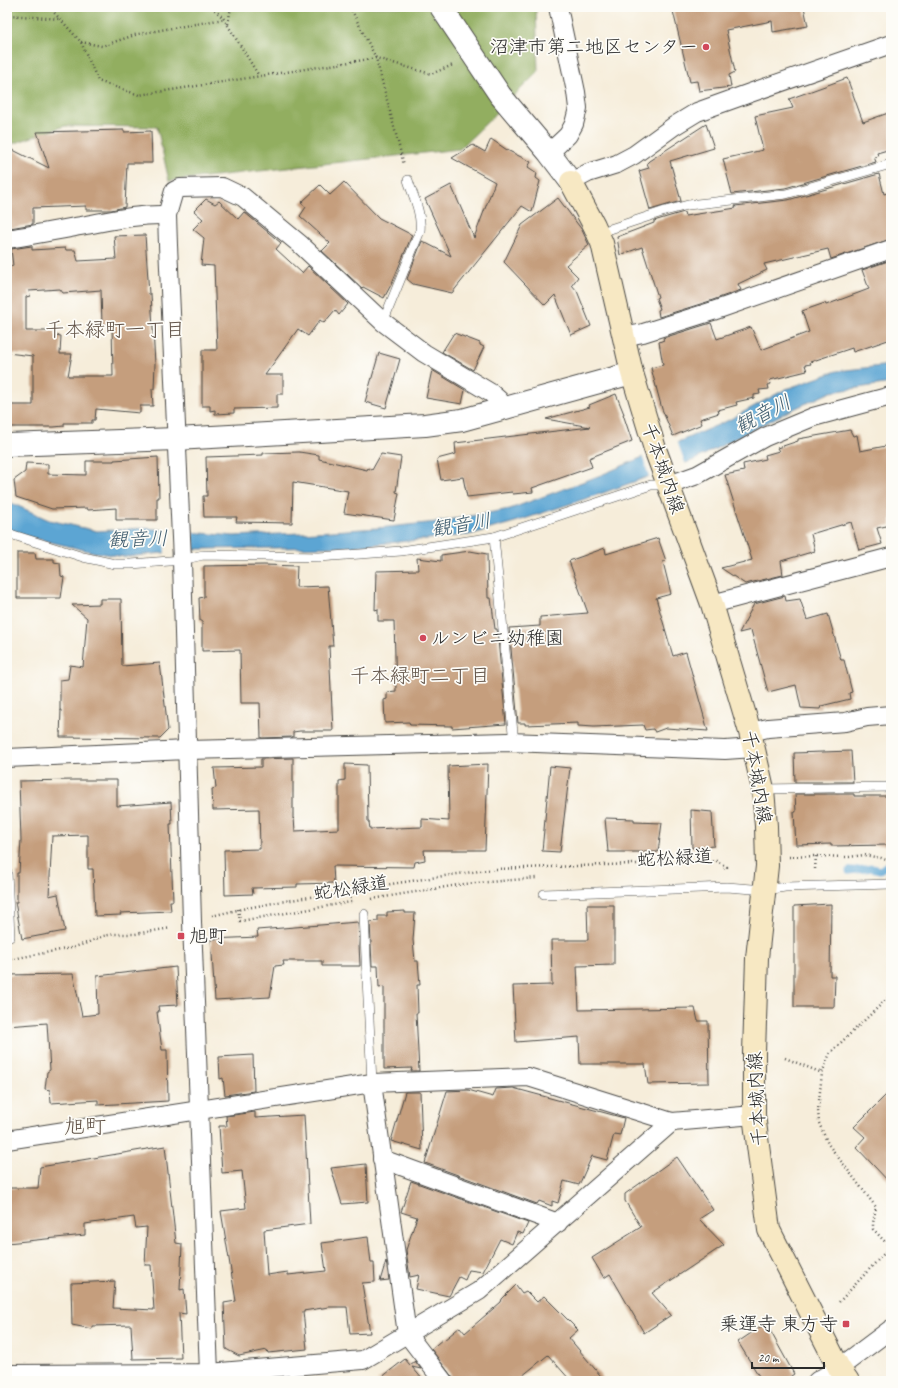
<svg xmlns="http://www.w3.org/2000/svg" width="898" height="1388" font-family="Caveat,'Klee One',sans-serif">
  <style>
    .forest { fill: #92ae60; stroke: #5e6c46 }
    .water { fill: #5ca5d3; stroke: #44687f }
    .pier { fill: #f6edda }
    .lines { fill: none; stroke-linecap: round; stroke-linejoin: round }
    .stream { stroke: #5ca5d3; stroke-width: 7 }
    .building { fill: #c59e7d; fill-rule: evenodd }
    .service-casing { stroke: #494845; stroke-width: 10 }
    .minor-casing { stroke: #494845; stroke-width: 20 }
    .tertiary-casing { stroke: #494845; stroke-width: 24 }
    .secondary-casing { stroke: #494845; stroke-width: 24 }
    .path { stroke: #494845; stroke-width: 2.5; stroke-dasharray: 1 3; stroke-linecap: butt }
    .service { stroke: #fff; stroke-width: 9 }
    .minor { stroke: #fff; stroke-width: 18 }
    .tertiary { stroke: #fff; stroke-width: 22 }
    .secondary { stroke: #f7e8c3; stroke-width: 22 }
    .poi-dot { fill: #d1495b; stroke: #fdfcf7; stroke-width: 1.5 }
    .labels { text-anchor: middle; dominant-baseline: central; stroke-width: 3.5; stroke-linejoin: round; paint-order: stroke }
    .poi-label { font-size: 19px; fill: #2b2b2b; stroke: #fdfcf7; text-anchor: end }
    .street-label { font-size: 19px; fill: #2b2b2b; stroke: #fdfcf7 }
    .neighbourhood-label { font-size: 20px; fill: #615348; stroke: #fdfcf7 }
    .water-label { font-size: 20px; font-style: italic; fill: #3f5c6e; stroke: #fdfcf7 }
    .quarter-label { font-size: 21px; fill: #615348; stroke: #fdfcf7 }
  </style>
  <rect width="100%" height="100%" fill="#fdfcf7"/>
  <filter id="ink" filterUnits="userSpaceOnUse"><feTurbulence type="fractalNoise" baseFrequency=".025" numOctaves="2"/><feDisplacementMap in="SourceGraphic" scale="8" xChannelSelector="R" yChannelSelector="G"/><feConvolveMatrix kernelMatrix="1 2 1 2 8 2 1 2 1" color-interpolation-filters="sRGB"/></filter>
  <filter id="wash" filterUnits="userSpaceOnUse"><feTurbulence type="fractalNoise" baseFrequency=".012" numOctaves="4" result="noise"/><feDisplacementMap in="SourceGraphic" scale="16" xChannelSelector="R" yChannelSelector="G"/><feGaussianBlur stdDeviation="0.9" result="paint"/><feColorMatrix in="noise" values="0 0 0 0 0 0 0 0 0 0 0 0 0 0 0 0 0 1.4 0 .05"/><feComposite in="paint" operator="in"/></filter>
  <g filter="url(#wash)">
    <rect width="100%" height="100%" fill="#f6edda"/>
    <polygon class="forest" points="7,7 536,7 538,72 460,149 169,181 157,127 65,126 9,145 7,144"/>
    <polygon class="water" points="891,365 891,383 831,392 785,413 694,460 603,493 515,522 469,535 347,547 199,549 125,557 93,552 25,536 7,528 7,501 49,520 97,531 144,528 234,536 302,533 378,528 437,522 510,509 601,475 727,421 786,389 837,371"/>
    <g class="pier">
      <polygon points="677,441 686,465 650,479 642,455"/>
      <polygon points="163,528 193,530 194,551 165,555"/>
    </g>
    <g class="lines">
      <polyline class="stream" points="849,871 872,868 880,870 891,862"/>
    </g>
    <g id="blocks">
      <g class="building">
        <polygon points="672,7 804,7 808,26 773,32 772,21 726,30 735,72 729,75 731,87 699,91 697,81 690,82"/>
        <polygon points="847,78 863,122 891,112 891,149 877,153 878,156 874,157 876,162 785,188 732,194 723,159 763,150 755,116 793,108 789,99"/>
        <polygon points="706,124 714,148 670,161 681,201 650,210 639,171 649,168 647,163 649,161"/>
        <polygon points="124,130 124,132 151,131 152,163 127,163 125,207 111,210 86,210 86,206 33,208 33,224 10,228 9,224 7,224 7,175 9,148 49,168 37,132"/>
        <polygon points="491,139 507,150 531,162 528,167 537,173 536,178 540,181 532,212 522,206 452,293 413,284 407,279 422,241 451,256 425,199 451,185 474,238 495,182 452,158 473,145 485,152"/>
        <polygon points="879,174 884,194 891,192 891,239 831,259 828,249 764,264 767,270 738,284 741,290 710,301 659,317 658,310 660,309 656,298 658,297 642,247 620,255 617,237 654,223 654,221 667,217 684,212 685,216 736,208 735,206 788,200"/>
        <polygon points="344,182 379,218 412,235 392,283 384,298 363,287 362,288 322,251 330,243 300,216 306,207 301,203 320,185 330,195"/>
        <polygon points="558,198 582,230 589,245 566,265 578,277 572,285 577,291 591,326 571,335 555,295 545,305 504,262 522,225"/>
        <polygon points="206,199 215,204 219,201 238,219 244,212 281,243 276,249 302,273 308,266 348,304 339,315 335,310 324,323 320,320 308,336 298,329 265,375 283,375 283,394 277,394 277,408 234,409 234,413 215,414 215,410 210,411 210,406 202,406 202,350 217,350 214,266 201,265 204,238 193,229 203,219 194,211"/>
        <path d="M145,235L149,294H151L155,364L154,389H152L153,406H140V413L96,409L95,420H92V423H64V426L54,427H7V405H33V356L7,353V267L13,266L11,249L32,246V250L65,248L66,250H75L78,261L116,259L114,236ZM60,289L63,293L101,290L102,325L112,324L113,376H68L72,354H60L61,336L55,335V331H26V297L30,296L29,291Z"/>
        <polygon points="891,260 891,339 853,352 852,348 810,362 811,364 805,365 807,371 770,380 771,384 768,385 769,389 759,390 760,394 754,395 754,398 736,402 737,405 718,410 719,413 700,419 702,424 673,436 662,409 651,368 663,365 659,342 664,340 663,338 711,323 717,339 751,327 761,350 809,332 802,311 825,303 826,305 869,289 862,270"/>
        <polygon points="454,333 480,343 480,345 484,347 473,370 442,352"/>
        <polygon points="379,353 400,359 386,408 365,402"/>
        <polygon points="432,370 465,390 462,404 426,398"/>
        <polygon points="616,394 624,414 623,414 632,441 589,458 592,467 532,488 533,492 513,494 512,492 467,497 463,477 441,480 437,459 456,454 455,443 590,427 546,419 590,407 589,405"/>
        <polygon points="850,430 853,436 857,435 860,451 891,445 891,525 877,528 882,544 859,550 851,522 811,534 815,551 781,561 783,575 745,584 721,568 752,560 725,475 744,471 743,464 766,459 765,455 779,451 777,448 798,441 798,439"/>
        <polygon points="299,452 319,455 319,459 367,470 368,468 372,470 381,454 401,457 396,492 399,493 394,520 344,513 348,491 293,482 292,523 236,522 237,517 204,517 203,496 207,496 206,457 263,455 263,453"/>
        <polygon points="158,457 159,498 157,498 157,520 116,520 116,508 88,510 87,508 52,509 16,497 14,480 25,472 26,463 48,464 48,474 86,475 86,461 114,461 114,460"/>
        <polygon points="658,538 666,561 663,562 671,594 656,598 673,656 686,652 708,731 666,728 655,732 653,729 645,730 643,725 594,727 578,726 578,723 525,725 525,723 518,723 509,628 540,626 540,617 588,613 569,561 605,548 606,554"/>
        <polygon points="470,551 487,554 488,598 491,598 495,629 497,629 506,724 452,728 452,726 410,725 409,722 385,723 384,700 387,699 387,692 396,691 394,621 378,621 378,609 375,610 376,571 418,570 417,558 441,561 441,555"/>
        <polygon points="17,553 35,553 36,559 54,559 54,562 60,563 61,576 64,577 61,598 17,598"/>
        <polygon points="264,565 297,566 296,587 328,586 333,646 329,646 333,731 300,731 293,732 293,737 261,738 260,703 241,703 240,650 202,651 202,621 200,621 199,598 204,597 204,566"/>
        <polygon points="785,596 786,601 800,599 807,620 828,614 841,660 844,660 852,692 849,693 850,699 821,706 820,709 801,708 796,685 768,692 751,630 739,633 754,604"/>
        <polygon points="100,599 121,599 122,666 160,663 168,730 160,738 60,737 61,710 60,710 60,680 68,679 70,665 83,667 87,618 72,605 100,604"/>
        <polygon points="851,751 853,782 795,782 794,753"/>
        <polygon points="293,758 293,819 294,818 295,831 339,829 339,781 345,780 345,764 367,765 368,822 369,822 370,829 422,827 422,819 449,821 448,766 488,764 485,850 424,850 425,860 415,862 414,867 333,866 334,883 297,884 297,887 252,888 253,894 225,895 224,850 260,849 259,809 213,810 212,789 216,788 214,768 261,767 261,759"/>
        <polygon points="550,766 570,768 560,852 542,851"/>
        <polygon points="74,780 117,780 117,806 171,802 172,824 170,824 173,901 170,901 171,911 120,913 121,915 95,916 93,869 88,869 88,835 52,836 49,896 58,894 65,931 22,939 15,902 17,902 17,873 19,873 21,840 19,781"/>
        <polygon points="795,794 854,794 854,796 891,796 891,841 889,841 889,845 831,846 831,844 796,845 794,812 796,812"/>
        <polygon points="691,810 712,812 714,846 692,848"/>
        <polygon points="605,818 634,819 634,822 662,823 658,852 608,852"/>
        <polygon points="831,904 830,976 835,976 834,1007 794,1007 794,906"/>
        <polygon points="587,905 614,905 614,965 577,966 579,1010 695,1008 698,1021 708,1021 709,1083 648,1084 645,1064 580,1064 579,1037 516,1042 513,986 552,985 551,940 588,940"/>
        <polygon points="405,911 405,913 415,913 413,940 415,961 418,961 420,985 417,985 418,1013 416,1013 419,1071 411,1071 412,1068 384,1069 384,987 379,988 378,966 372,966 370,922 378,921 378,916 387,916 387,912"/>
        <polygon points="358,922 360,966 322,966 322,961 283,961 284,965 275,966 270,997 215,1000 211,939 258,937 257,930"/>
        <polygon points="176,967 178,1005 158,1006 159,1012 157,1012 162,1050 167,1050 168,1101 98,1105 98,1100 51,1103 50,1090 45,1089 47,1072 50,1070 47,1023 7,1026 7,975 73,974 82,1016 98,1014 97,976"/>
        <polygon points="253,1055 254,1091 225,1095 223,1078 220,1079 219,1057"/>
        <polygon points="513,1088 624,1118 620,1135 614,1134 607,1160 592,1156 579,1185 564,1181 558,1203 552,1201 552,1206 539,1201 537,1204 425,1163 447,1091 468,1090 493,1097 496,1089"/>
        <polygon points="891,1090 891,1184 856,1147 865,1137 854,1127"/>
        <polygon points="405,1092 420,1092 422,1150 391,1141"/>
        <polygon points="255,1112 255,1118 304,1115 310,1224 264,1230 267,1275 288,1272 288,1275 326,1271 322,1243 368,1237 371,1263 374,1263 375,1282 362,1283 370,1333 350,1334 347,1307 329,1307 303,1311 307,1349 268,1353 267,1350 239,1356 226,1349 224,1303 236,1301 221,1211 246,1208 242,1171 222,1173 219,1126 227,1126 226,1116"/>
        <polygon points="165,1146 176,1243 182,1244 180,1290 184,1289 186,1314 179,1313 181,1358 133,1359 131,1325 92,1326 92,1329 72,1325 71,1283 115,1281 113,1308 154,1310 151,1265 145,1265 147,1227 136,1228 134,1217 85,1224 85,1235 7,1243 7,1188 38,1188 40,1167"/>
        <polygon points="677,1157 713,1210 699,1219 724,1245 652,1293 671,1315 644,1333 610,1274 604,1278 592,1258 641,1227 625,1201 625,1194"/>
        <polygon points="366,1164 368,1202 342,1204 331,1168"/>
        <polygon points="411,1181 528,1223 523,1234 517,1232 512,1244 500,1239 483,1272 469,1270 465,1280 459,1277 449,1296 416,1289 419,1275 410,1277 406,1250 417,1217 401,1212"/>
        <polygon points="386,1261 389,1280 380,1281"/>
        <polygon points="516,1285 522,1293 526,1291 537,1302 544,1296 578,1330 569,1338 605,1381 571,1381 548,1355 516,1381 463,1381 453,1378 431,1349 443,1339 444,1340 460,1327 465,1333 501,1302 502,1299"/>
        <polygon points="766,1323 794,1374 784,1381 762,1381 738,1342"/>
        <polygon points="405,1359 410,1365 415,1361 421,1369 412,1367 424,1381 377,1381"/>
      </g>
    </g>
  </g>
  <g filter="url(#ink)">
    <use href="#blocks" fill-opacity="0" stroke="#494845" stroke-width="1"/>
    <g class="lines">
      <defs>
        <g id="service">
          <polyline points="598,233 665,211 688,205 786,194 891,164"/>
          <path d="M383,322L420,231C422,213 413,196 408,180"/>
          <polyline points="7,533 83,557 115,564 131,564 182,560 203,555 319,557 401,551 494,537 642,488 651,485 668,485"/>
          <polyline points="494,537 514,743"/>
          <polyline points="763,789 891,787"/>
          <polyline points="7,872 10,937"/>
          <polyline points="544,894 727,887 765,890 785,887 891,884"/>
          <polyline points="364,914 372,1083"/>
        </g>
        <g id="minor">
          <polyline points="549,153 568,135 574,124 578,108 576,92 558,7"/>
          <polyline points="571,182 588,173 617,164 634,155 674,126 697,112 750,93 891,44"/>
          <path d="M7,239C33,235 59,230 86,225C113,220 139,214 167,215"/>
          <polyline points="623,337 643,333 713,311 891,249"/>
          <polyline points="669,485 697,475 765,437 813,417 891,396"/>
          <polyline points="712,604 891,557"/>
          <polyline points="750,732 768,728 845,722 867,717 891,715"/>
          <polyline points="7,758 187,750 509,742 725,750 754,748"/>
          <polyline points="372,1083 407,1334 443,1381"/>
          <polyline points="7,1140 372,1083 528,1077 672,1122 754,1115"/>
          <polyline points="382,1159 558,1223"/>
          <polyline points="7,1374 209,1373 363,1360 479,1291 672,1122"/>
          <polyline points="212,1381 209,1373 192,922 182,560 168,245 167,215 174,191 180,188 222,187 243,197 301,245 383,322 424,353 491,393 499,400 504,409"/>
          <polyline points="817,1381 839,1368 891,1329"/>
        </g>
        <g id="tertiary">
          <polyline points="441,7 500,95 549,153 571,182"/>
          <polyline points="7,445 176,439 425,425 462,420 632,373"/>
        </g>
        <polyline id="secondary" points="571,182 594,225 602,243 632,373 655,449 712,604 750,732 763,789 766,826 767,866 757,958 754,1053 754,1115 769,1230 839,1368 848,1381"/>
      </defs>
      <use href="#service" class="service-casing"/>
      <use href="#minor" class="minor-casing"/>
      <use href="#tertiary" class="tertiary-casing"/>
      <use href="#secondary" class="secondary-casing"/>
      <g class="path">
        <polyline points="49,7 81,42 98,81 139,95 376,58 404,165"/>
        <polyline points="212,7 224,19 259,76"/>
        <polyline points="350,7 376,58 431,74 453,65"/>
        <polyline points="7,18 9,15 59,19"/>
        <polyline points="228,24 231,7"/>
        <polyline points="81,42 102,46 138,34 224,19"/>
        <polyline points="789,857 816,856 849,857 864,855 881,858 891,862"/>
        <polyline points="815,869 816,856"/>
        <polyline points="350,890 351,902"/>
        <polyline points="372,899 464,884 537,878"/>
        <polyline points="238,909 240,921 351,902"/>
        <path d="M212,916C251,906 290,900 329,894C385,885 440,876 495,869L717,861L727,867L724,869"/>
        <polyline points="7,960 71,948 87,943 103,936 115,934 135,934 171,928"/>
        <polyline points="785,1058 822,1073"/>
        <polyline points="890,1247 873,1229 873,1223 876,1207 828,1144 819,1123 818,1110 822,1073 830,1053 891,995"/>
        <polyline points="839,1302 891,1246"/>
      </g>
      <use href="#service" class="service"/>
      <use href="#minor" class="minor"/>
      <use href="#tertiary" class="tertiary"/>
      <use href="#secondary" class="secondary"/>
    </g>
  </g>
  <g class="poi-dot">
    <circle cx="706" cy="47" r="4"/>
    <circle cx="423" cy="638" r="4"/>
    <rect x="177" y="932" width="8" height="8" rx="2"/>
    <rect x="842" y="1320" width="8" height="8" rx="2"/>
  </g>
  <g class="labels">
    <g class="poi-label">
      <text x="698" y="47">沼津市第二地区センター</text>
      <text x="431" y="638" text-anchor="start">ルンビニ幼稚園</text>
      <text x="189" y="936" text-anchor="start">旭町</text>
      <text x="838" y="1324">乗運寺 東方寺</text>
    </g>
    <g class="street-label">
      <text transform="translate(663 468) rotate(71)">千本城内線</text>
      <text transform="translate(757 777) rotate(80)">千本城内線</text>
      <text transform="translate(675 858) rotate(-3)">蛇松緑道</text>
      <text transform="translate(351 888) rotate(-9)">蛇松緑道</text>
      <text transform="translate(757 1099) rotate(-93)">千本城内線</text>
    </g>
    <g class="neighbourhood-label">
      <text x="115" y="329">千本緑町一丁目</text>
      <text x="420" y="675">千本緑町二丁目</text>
    </g>
    <g class="water-label">
      <text transform="translate(763 414) rotate(-27)">観音川</text>
      <text transform="translate(461 525) rotate(-9)">観音川</text>
      <text transform="translate(138 539) rotate(-2)">観音川</text>
    </g>
    <g class="quarter-label">
      <text x="85" y="1126">旭町</text>
    </g>
  </g>
  <rect width="898" height="1388" fill="none" stroke="#fdfcf7" stroke-width="24"/>
  <path d="M752 1362v6h72v-6" fill="none" stroke="#2b2b2b" stroke-width="2"/>
  <text x="758" y="1362" font-size="12" fill="#2b2b2b" stroke="#fdfcf7" stroke-width="3" paint-order="stroke">20 m</text>
</svg>
